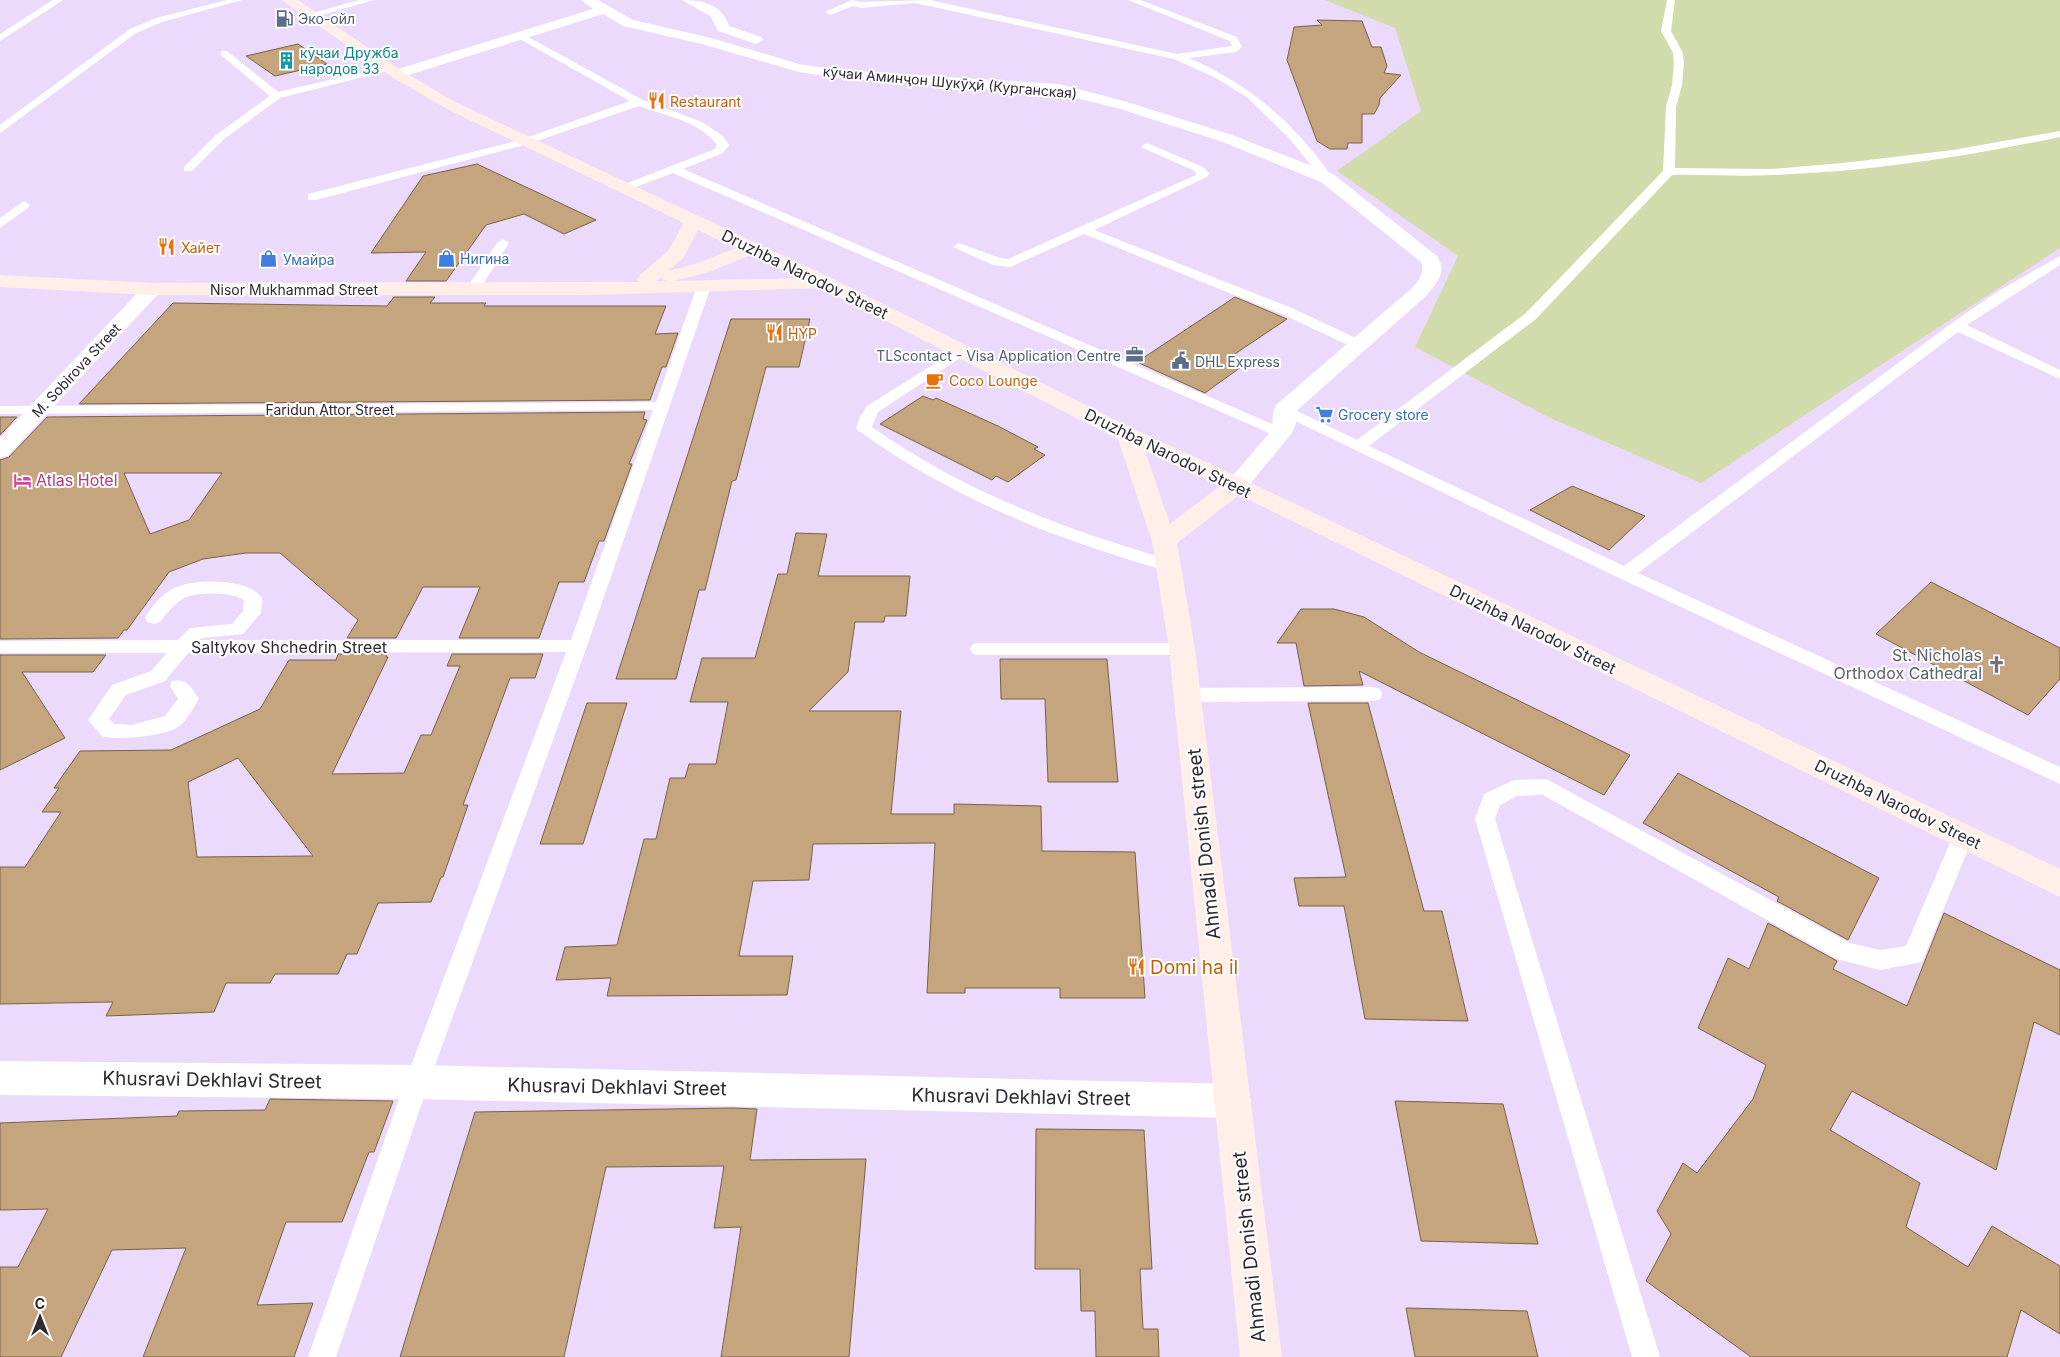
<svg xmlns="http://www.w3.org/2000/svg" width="2060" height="1357" font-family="Inter,sans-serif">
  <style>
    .green { fill: #d2dbab }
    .building { fill: #c5a57d; stroke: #776247; fill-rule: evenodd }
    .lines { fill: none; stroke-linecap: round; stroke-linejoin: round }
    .lane { fill: #fff; fill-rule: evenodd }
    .street { fill: #fff; fill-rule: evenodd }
    .secondary { fill: #ffefe8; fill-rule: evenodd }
    .labels { text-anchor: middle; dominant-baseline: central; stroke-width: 4; stroke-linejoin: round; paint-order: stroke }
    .far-service-label { font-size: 14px; fill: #4e5e75; stroke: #fff; text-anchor: start }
    .far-culture-label { font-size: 14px; fill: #0d838f; stroke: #fff; text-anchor: start }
    .far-street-label { font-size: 14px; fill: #2f2835; stroke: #fff }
    .far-food-label { font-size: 14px; fill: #c56008; stroke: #fff; text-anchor: start }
    .far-shop-label { font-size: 14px; fill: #366cbe; stroke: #fff; text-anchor: start }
    .street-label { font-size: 16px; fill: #2f2835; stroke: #fff }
    .hotel-label { font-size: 16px; fill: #b23c85; stroke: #fff; text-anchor: start }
    .worship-label { font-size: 16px; fill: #5b616d; stroke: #fff; text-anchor: end }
    .near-street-label { font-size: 19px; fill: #2f2835; stroke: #fff }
    .near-food-label { font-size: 19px; fill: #c56008; stroke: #fff; text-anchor: start }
  </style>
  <rect width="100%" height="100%" fill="#ecdafc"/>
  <polygon class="green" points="1325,0 2060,0 2060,248 1701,483 1550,418 1415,347 1458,256 1337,171 1421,111 1395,28"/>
  <g class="building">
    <polygon points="1317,20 1362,21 1372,47 1381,47 1387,66 1384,73 1401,75 1380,98 1379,105 1374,114 1362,114 1362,143 1348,143 1347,149 1330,149 1317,141 1287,60 1294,27 1322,25"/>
    <polygon points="298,44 327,64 275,76 246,56"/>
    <polygon points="477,164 596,220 564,234 524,214 486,225 446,281 406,281 426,252 371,253 423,176"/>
    <polygon points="394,297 435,297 430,303 486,303 484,306 666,306 655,334 678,333 666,367 662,367 650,400 79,404 173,303 387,306"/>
    <polygon points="1235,297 1287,319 1226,360 1241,367 1205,393 1137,362"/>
    <polygon points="731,319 810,319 799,367 766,367 736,480 732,481 705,590 699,590 676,679 616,679"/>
    <polygon points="923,396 933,400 936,398 998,426 1038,447 1034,449 1045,455 1008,482 996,476 992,480 880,424"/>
    <path d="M645,412L643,419L647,420L629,464H632L604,541H599L584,582H559L539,638H459L480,587H423L396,638H347L358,620L280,553H246L203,559L169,572L127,630H124L118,638L0,639V460L9,457L47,417ZM124,473H222L189,520L150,534Z"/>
    <polygon points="0,417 17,417 0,435"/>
    <polygon points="1572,486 1645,516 1609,550 1530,510"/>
    <polygon points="796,533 827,534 818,576 910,576 906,616 885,616 884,622 855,622 848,672 809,711 901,711 891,814 954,814 954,804 1041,806 1042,851 1135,852 1145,998 1060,998 1060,988 965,988 965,993 927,993 935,843 813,844 809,880 753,881 739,956 793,956 787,995 607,996 611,978 556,980 565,947 617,945 644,839 656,839 670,778 685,778 689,764 716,764 728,702 690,702 702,658 755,658 778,574 787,574"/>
    <polygon points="1931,582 2060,648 2060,679 2028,715 1876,634"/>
    <polygon points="1301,609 1334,609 1364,617 1419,652 1630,755 1604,795 1359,671 1363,685 1304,686 1296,643 1277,643"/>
    <path d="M338,654H387L386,657H388L332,774L404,773L421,735H431L460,666H447L452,654H543L535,678H510L463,805H468L443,877H441L431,902L378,903L357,954H347L338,974H275L270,983H226L214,1012L106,1016L113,1002L0,1004V867H25L61,812H42L59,788H54L80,751L171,750L260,709L289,660H336ZM238,758L313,856L197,857L188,782Z"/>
    <polygon points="0,655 106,655 93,672 22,672 65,738 0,770"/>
    <polygon points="1000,659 1107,659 1118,782 1048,782 1045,699 1001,699"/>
    <polygon points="587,703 627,703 583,844 540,844"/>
    <polygon points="1308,703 1368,703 1424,911 1442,911 1468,1021 1365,1019 1344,906 1299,906 1294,878 1346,877"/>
    <polygon points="1678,773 1879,878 1848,940 1777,901 1779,897 1643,823"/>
    <polygon points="1944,913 2060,970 2060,1035 2034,1022 1996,1170 1852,1091 1830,1130 1920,1183 1906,1227 1968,1267 1992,1226 2060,1266 2060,1334 2021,1310 2007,1357 1751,1357 1646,1281 1671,1234 1657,1211 1683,1163 1697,1173 1753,1099 1766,1065 1698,1028 1728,958 1749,969 1768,923 1837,961 1833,969 1907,1006"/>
    <polygon points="270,1099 393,1101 374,1152 369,1152 342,1222 286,1222 257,1305 313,1303 294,1357 143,1357 186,1248 112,1250 61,1357 0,1357 0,1267 18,1267 48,1209 0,1210 0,1123 177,1116 179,1111 265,1110"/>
    <polygon points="1395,1101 1503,1104 1538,1244 1421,1241"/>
    <polygon points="733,1108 757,1109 750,1160 866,1159 849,1357 721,1357 741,1227 714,1228 724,1166 606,1167 564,1357 400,1357 475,1112"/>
    <polygon points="1036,1129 1144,1130 1152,1269 1140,1269 1143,1329 1158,1329 1159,1357 1096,1357 1095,1311 1081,1311 1080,1269 1035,1269"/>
    <polygon points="1406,1308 1527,1311 1538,1357 1415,1357"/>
  </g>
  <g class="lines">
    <g class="lane">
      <polygon points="53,0 63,0 0,41 0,34"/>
      <polygon points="227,0 242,0 162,22 136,33 0,133 0,125 130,29 156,18"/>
      <polygon points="359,0 374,0 311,18 306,15"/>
      <path d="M852,0L861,2L930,0L1177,54L1232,46L1230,41L1128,0H1140L1237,37L1242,47L1236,52L1189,58C1251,85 1294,123 1333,178L1331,180H1323L1288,137L1248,98L1216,78L1174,59L915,3L861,8L853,6L830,15L825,12Z"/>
      <path d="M1667,0H1675L1671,31L1683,53L1684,64L1682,85L1676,107L1675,168L1771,169L1843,163L1953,150L2060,131V137C1965,157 1868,172 1771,175C1738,177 1705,174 1672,175L1536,319L1369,446L1624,566L1952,323L1997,292L2060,256V265L1967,325L2060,370V379L1958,332L1638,573L2060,767V784L1619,578L1279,413L1277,410L1284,406L1289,407L1357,440L1526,313L1663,171L1666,107L1672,85L1674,64L1673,53L1661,31Z"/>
      <path d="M521,33L643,100L702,122L722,135L729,145L723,153L683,169L1286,430L1289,433L1281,438L1276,436L673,173L628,190H620V186L715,149L717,145C701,122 664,115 639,106L528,144L316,200H308V194L520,140L630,101L518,38V34Z"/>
      <polygon points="221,51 227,51 278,92 390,66 395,69 280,98 224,139 192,171 184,171 184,167 216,135 270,96 221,55"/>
      <polygon points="1147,143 1203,167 1209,173 1207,177 1094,230 1294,309 1362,341 1364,344 1362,347 1352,347 1284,315 1084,234 1010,267 993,265 953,247 959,243 1000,258 1008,259 1196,175 1195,171 1143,148 1141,146"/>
      <polygon points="24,201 30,205 28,208 0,228 0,218"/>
      <polygon points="503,239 509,243 480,289 478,292 468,292 466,289 497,243"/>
      <path d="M704,282L711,286L587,646L429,1082L336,1357H308L405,1082L566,652L188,653L165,681L126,695L109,719L114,724L132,725L165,716L178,699L170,686L172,681C186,677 192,688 199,699C194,707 186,722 178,727C164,736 118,741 102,736L88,720L112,685L151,671L167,653H0V641L178,640L190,628L232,624L243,611L244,600C232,592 199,592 186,597C175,602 167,613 160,622L154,624L148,622L145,618C152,606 161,595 174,588C193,578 250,578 262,598L261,613L243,634L201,638L199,640H571L653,410L0,414V406L656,402L697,286Z"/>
      <path d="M961,347L968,351L966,354L878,412L872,427C964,492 1066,530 1174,561L1177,565L1174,569L1168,571C1057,540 953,499 859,431L856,428L860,417L867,406Z"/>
      <polygon points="979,643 1182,643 1188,644 1191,649 1188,654 1182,655 979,655 973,654 970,649 973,644"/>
      <polygon points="1373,687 1380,689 1382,694 1380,699 1373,701 1187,702 1180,700 1178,695 1180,690 1187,688"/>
      <polygon points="1546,779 1850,943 1880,950 1906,946 1956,829 1963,827 1970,829 1974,835 1922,962 1880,970 1837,959 1543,795 1517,796 1500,805 1495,819 1660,1357 1632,1357 1475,819 1484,794 1514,780"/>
    </g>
    <g class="street">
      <path d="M581,0H598L633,20L711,38L799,64L839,70L1059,84L1127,102L1232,135L1333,174L1437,256C1448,273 1436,284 1425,297L1295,412L1296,423L1292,433L1245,490L1237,492L1229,490L1225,485L1229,480L1271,431C1274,423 1271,413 1276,405L1411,289C1419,280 1425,274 1421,262L1321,182L1220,141L1117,108L1059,94L839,78L799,72L702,44L623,26L603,14L402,77L397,78L390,74L392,71L593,9Z"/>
      <path d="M682,0C702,0 722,4 729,26L761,37L763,40L756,44L718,31L710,16Z"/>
      <polygon points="152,283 159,285 162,289 159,293 8,456 0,458 0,438 145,285"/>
      <polygon points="0,1061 417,1065 1233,1084 1246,1089 1251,1101 1246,1113 1233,1118 417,1099 0,1095"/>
    </g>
    <path class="secondary" d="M282,0H298L402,71L457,103L831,278L1136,430L1245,480L2060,869V897L1239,495L1177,543L1195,649L1282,1357H1240L1169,649L1152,541L1118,439L821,288L588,295H152L0,287V275L152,283L639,282L637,279L640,275L668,251L684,223L447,109L392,77ZM698,230L736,248L695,264L668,271L683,258ZM751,255L800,278L673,281L709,272ZM661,277L663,280L668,281H656ZM1145,451L1220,486L1170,524Z"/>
  </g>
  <defs>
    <symbol id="fuel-bare" viewBox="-9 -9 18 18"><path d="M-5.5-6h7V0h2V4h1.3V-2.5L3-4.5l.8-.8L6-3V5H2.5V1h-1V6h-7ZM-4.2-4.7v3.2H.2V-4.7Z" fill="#5c6f8a" stroke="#fff" stroke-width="2.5" paint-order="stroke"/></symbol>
    <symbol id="building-bare" viewBox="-9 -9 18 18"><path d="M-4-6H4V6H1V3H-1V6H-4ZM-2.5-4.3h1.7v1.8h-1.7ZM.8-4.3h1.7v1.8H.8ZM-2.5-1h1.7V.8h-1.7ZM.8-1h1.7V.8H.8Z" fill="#0f9aa8" stroke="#fff" stroke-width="2.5" paint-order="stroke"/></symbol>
    <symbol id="restaurant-bare" viewBox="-9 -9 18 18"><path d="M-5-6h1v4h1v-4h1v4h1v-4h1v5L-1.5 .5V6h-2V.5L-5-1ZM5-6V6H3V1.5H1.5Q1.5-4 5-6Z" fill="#e8710a" stroke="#fff" stroke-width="2.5" paint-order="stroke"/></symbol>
    <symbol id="shop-bare" viewBox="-9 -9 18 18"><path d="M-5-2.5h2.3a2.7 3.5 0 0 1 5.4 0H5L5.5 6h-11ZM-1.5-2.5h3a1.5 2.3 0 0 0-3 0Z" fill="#3f7fe0" stroke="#fff" stroke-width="2.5" paint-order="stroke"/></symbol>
    <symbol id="office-bare" viewBox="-9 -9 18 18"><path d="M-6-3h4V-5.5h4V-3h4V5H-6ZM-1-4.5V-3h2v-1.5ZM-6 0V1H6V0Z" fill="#5c6f8a" stroke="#fff" stroke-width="2.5" paint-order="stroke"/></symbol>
    <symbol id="civic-bare" viewBox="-9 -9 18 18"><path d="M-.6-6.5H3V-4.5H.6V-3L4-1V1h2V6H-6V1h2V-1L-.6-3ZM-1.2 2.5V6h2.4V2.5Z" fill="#5c6f8a" stroke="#fff" stroke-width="2.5" paint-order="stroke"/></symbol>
    <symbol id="cafe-bare" viewBox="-9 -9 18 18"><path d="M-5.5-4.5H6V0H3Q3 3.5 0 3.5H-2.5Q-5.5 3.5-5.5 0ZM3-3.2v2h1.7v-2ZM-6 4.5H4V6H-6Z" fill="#e8710a" stroke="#fff" stroke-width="2.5" paint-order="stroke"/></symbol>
    <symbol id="supermarket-bare" viewBox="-9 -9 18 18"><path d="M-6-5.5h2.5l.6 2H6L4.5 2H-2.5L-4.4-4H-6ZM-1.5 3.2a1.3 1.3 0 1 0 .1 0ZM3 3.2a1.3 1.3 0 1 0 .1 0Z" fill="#3f7fe0" stroke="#fff" stroke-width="2.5" paint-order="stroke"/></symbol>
    <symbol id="hotel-bare" viewBox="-9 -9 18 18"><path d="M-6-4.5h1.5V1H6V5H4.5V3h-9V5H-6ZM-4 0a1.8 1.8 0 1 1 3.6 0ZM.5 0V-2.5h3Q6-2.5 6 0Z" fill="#d1479c" stroke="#fff" stroke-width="2.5" paint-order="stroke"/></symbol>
    <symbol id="church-bare" viewBox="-9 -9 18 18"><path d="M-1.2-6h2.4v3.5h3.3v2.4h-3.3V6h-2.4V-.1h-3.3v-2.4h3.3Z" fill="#6b7280" stroke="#fff" stroke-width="2.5" paint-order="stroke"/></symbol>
  </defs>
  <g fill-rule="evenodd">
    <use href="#fuel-bare" x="272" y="6" width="25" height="25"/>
    <use href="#building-bare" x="274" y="48" width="25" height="25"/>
    <use href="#restaurant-bare" x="644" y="88" width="25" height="25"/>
    <use href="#restaurant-bare" x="154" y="234" width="25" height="25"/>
    <use href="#shop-bare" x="434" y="246" width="25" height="25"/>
    <use href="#shop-bare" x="256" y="246" width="25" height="25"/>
    <use href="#restaurant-bare" x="762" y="320" width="25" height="25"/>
    <use href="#office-bare" x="1122" y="342" width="25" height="25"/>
    <use href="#civic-bare" x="1168" y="348" width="25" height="25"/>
    <use href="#cafe-bare" x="922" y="368" width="25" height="25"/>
    <use href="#supermarket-bare" x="1312" y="402" width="25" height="25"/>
    <use href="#hotel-bare" x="10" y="468" width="25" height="25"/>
    <use href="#church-bare" x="1984" y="652" width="25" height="25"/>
    <use href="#restaurant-bare" x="1124" y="954" width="25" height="25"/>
  </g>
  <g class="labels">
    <g class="far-service-label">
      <text x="298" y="18">Эко-ойл</text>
      <text x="1121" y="355" text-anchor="end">TLScontact - Visa Application Centre</text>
      <text x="1195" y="361">DHL Express</text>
    </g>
    <g class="far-culture-label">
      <text x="300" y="52">кӯчаи Дружба<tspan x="300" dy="16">народов 33</tspan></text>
    </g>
    <g class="far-street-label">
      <text transform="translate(950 82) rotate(5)">кӯчаи Аминҷон Шукӯҳӣ (Курганская)</text>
      <text x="294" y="289">Nisor Mukhammad Street</text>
      <text transform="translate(76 370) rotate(-47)">M. Sobirova Street</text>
      <text x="330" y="409">Faridun Attor Street</text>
    </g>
    <g class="far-food-label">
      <text x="670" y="101">Restaurant</text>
      <text x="181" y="247">Хайет</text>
      <text x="788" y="333">HYP</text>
      <text x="949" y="380">Coco Lounge</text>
    </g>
    <g class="far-shop-label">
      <text x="460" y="258">Нигина</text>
      <text x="283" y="259">Умайра</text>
      <text x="1338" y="414">Grocery store</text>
    </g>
    <g class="street-label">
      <text transform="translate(805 274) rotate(26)">Druzhba Narodov Street</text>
      <text transform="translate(1168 453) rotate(26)">Druzhba Narodov Street</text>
      <text transform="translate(1533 629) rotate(26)">Druzhba Narodov Street</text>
      <text x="289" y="647">Saltykov Shchedrin Street</text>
      <text transform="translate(1898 804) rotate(26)">Druzhba Narodov Street</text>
    </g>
    <g class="hotel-label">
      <text x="36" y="480">Atlas Hotel</text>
    </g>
    <g class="worship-label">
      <text x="1982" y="655">St. Nicholas<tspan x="1982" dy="18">Orthodox Cathedral</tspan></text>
    </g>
    <g class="near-street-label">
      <text transform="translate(1204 844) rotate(-96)">Ahmadi Donish street</text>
      <text transform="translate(212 1080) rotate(1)">Khusravi Dekhlavi Street</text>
      <text transform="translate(617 1087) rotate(1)">Khusravi Dekhlavi Street</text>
      <text transform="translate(1021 1097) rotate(1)">Khusravi Dekhlavi Street</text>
      <text transform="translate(1249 1247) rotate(-96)">Ahmadi Donish street</text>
    </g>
    <g class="near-food-label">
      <text x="1150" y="967">Domi ha il</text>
    </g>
  </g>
  <g transform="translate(40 1317)" stroke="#ffffff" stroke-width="4" paint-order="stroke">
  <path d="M0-4L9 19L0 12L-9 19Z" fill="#2f2835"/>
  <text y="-8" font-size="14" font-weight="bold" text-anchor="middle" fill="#2f2835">С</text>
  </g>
</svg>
